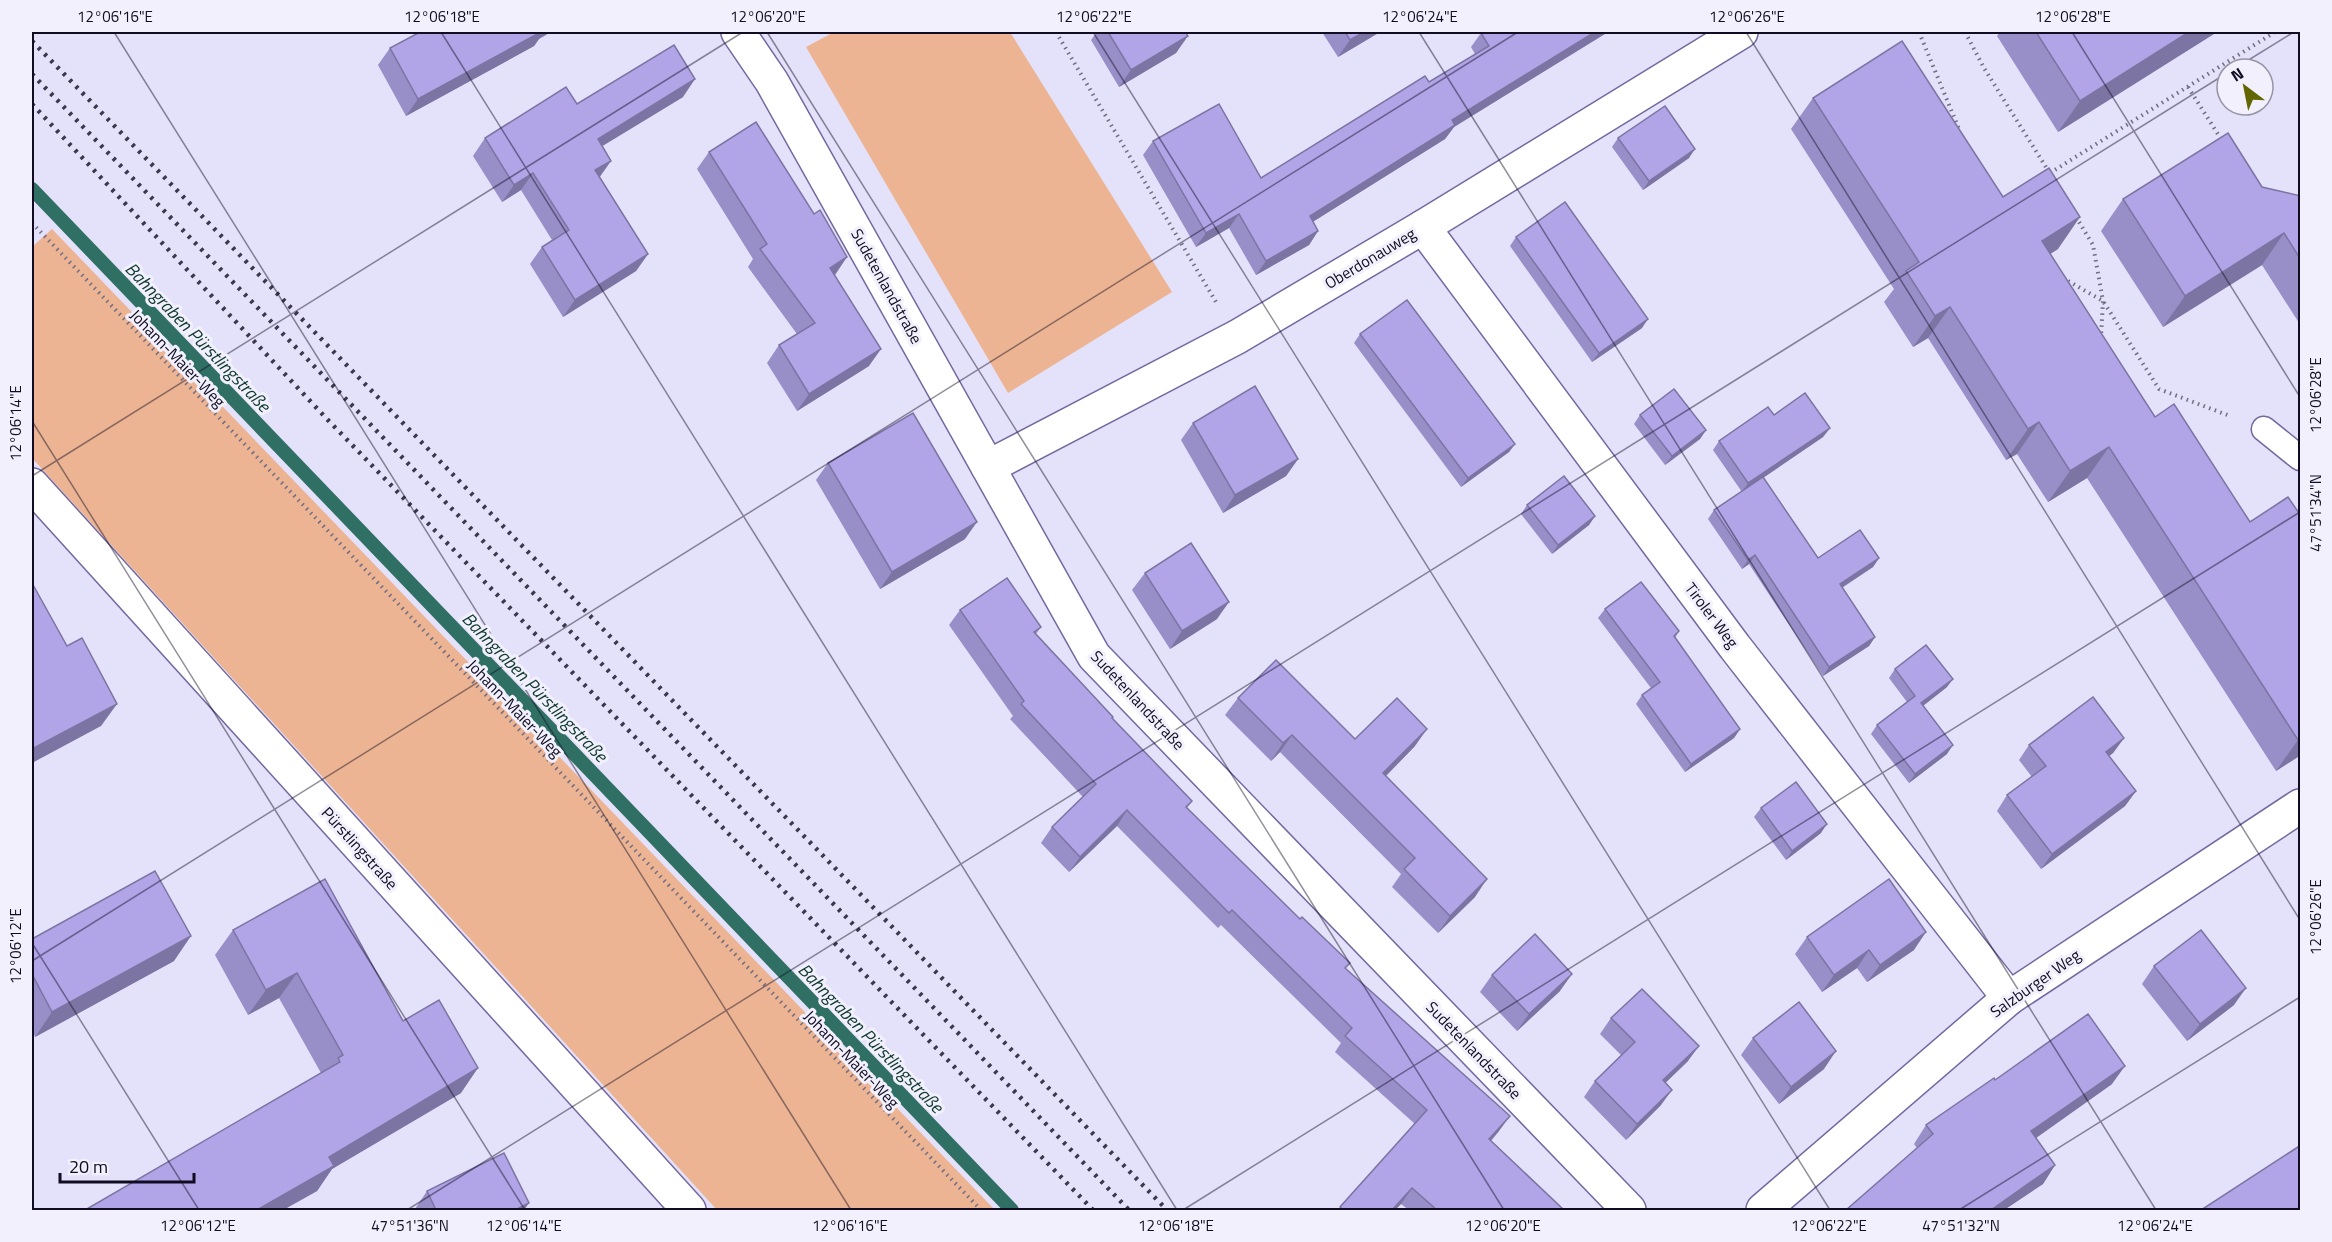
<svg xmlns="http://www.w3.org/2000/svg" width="2332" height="1242" font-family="'Titillium Web',sans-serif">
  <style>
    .green { fill: #ecb493 }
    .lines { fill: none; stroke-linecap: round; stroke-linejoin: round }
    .stream { stroke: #306f64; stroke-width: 14 }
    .service-casing { stroke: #73699f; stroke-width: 27 }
    .minor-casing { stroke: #73699f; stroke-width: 36 }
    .path { stroke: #716d83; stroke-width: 4; stroke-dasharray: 1.5 4.5; stroke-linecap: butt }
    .service { stroke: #fff; stroke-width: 24 }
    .minor { stroke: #fff; stroke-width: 33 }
    .rail { stroke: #3b374c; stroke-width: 4.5; stroke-dasharray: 3 6; stroke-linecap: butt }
    .wall { fill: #988ec8 }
    .shaded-wall { fill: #7c74a2 }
    .building { fill: #b1a5e8; stroke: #7c74a2; stroke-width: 1.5 }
    .ticks { fill: none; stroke: #110c21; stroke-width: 1.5; stroke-opacity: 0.45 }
    .labels { text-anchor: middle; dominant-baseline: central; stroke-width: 6; stroke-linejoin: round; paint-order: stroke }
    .street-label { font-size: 16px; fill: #110c21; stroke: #f1f0fc }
    .water-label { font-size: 18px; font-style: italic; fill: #0f392e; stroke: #f1f0fc }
    .neatline { fill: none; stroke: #110c21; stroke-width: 2 }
    .ticks-label { font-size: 15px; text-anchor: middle; fill: #110c21 }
  </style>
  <rect width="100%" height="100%" fill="#e4e1fa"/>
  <g class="green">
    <polygon points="834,32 1010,32 1172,292 1008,393 806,47"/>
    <polygon points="52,229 995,1210 717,1210 32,458 32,247"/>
  </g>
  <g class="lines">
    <polyline class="stream" points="32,189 1012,1210"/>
    <defs>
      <polyline id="service" points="2264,429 2300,458"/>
      <g id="minor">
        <polyline points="738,32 772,82 1094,656 1629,1210"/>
        <polyline points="1423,227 1735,647 2009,998"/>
        <polyline points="988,467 1237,337 1423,227 1741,32"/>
        <polyline points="32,485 689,1210"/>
        <polyline points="1763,1210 2009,998 2300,806"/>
      </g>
    </defs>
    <use href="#service" class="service-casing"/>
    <use href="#minor" class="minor-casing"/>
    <g class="path">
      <polyline points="1056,32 1216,302"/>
      <polyline points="1919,32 1959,129"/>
      <polyline points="1965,32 1984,68 2049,172"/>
      <polyline points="2188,87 2223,142"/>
      <polyline points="2050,173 2275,32"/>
      <polyline points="2076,217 2093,245 2103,301 2101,336"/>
      <polyline points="32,223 981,1210"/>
      <polyline points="2063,278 2103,301 2159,389 2230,416"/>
    </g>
    <use href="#service" class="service"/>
    <use href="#minor" class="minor"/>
    <g class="rail">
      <polyline points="32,41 1167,1210"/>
      <polyline points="32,74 1129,1210"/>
      <polyline points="32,104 326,418 1093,1210"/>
    </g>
  </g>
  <g class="wall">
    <polygon points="1097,32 1191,32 1187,34 1176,53 1119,87 1091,40"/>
    <polygon points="1322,32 1380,32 1338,57"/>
    <polygon points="1608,32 1454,127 1445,139 1313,221 1318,231 1309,245 1256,275 1229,228 1196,247 1143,155 1153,141 1261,178 1429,82 1475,54 1471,47 1481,33"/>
    <polygon points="2000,32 2217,32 2058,132 1997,36"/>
    <polygon points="539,39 534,46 406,116 378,65 390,48"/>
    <polygon points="683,97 602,146 600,177 648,254 636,271 563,317 530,264 542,247 552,240 521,190 502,202 473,156 485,138 577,104"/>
    <polygon points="1813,98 2003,197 2058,249 2050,254 2155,417 2250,522 2301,516 2301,755 2276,771 2087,478 2048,502 2017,454 2006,460 1928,338 1913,347 1884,302 1894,289 1791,129"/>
    <polygon points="1618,138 1689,158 1643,190 1612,147"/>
    <polygon points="709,152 835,275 869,366 797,411 767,363 779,345 797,334 748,267 753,259 697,169"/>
    <polygon points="2262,187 2301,196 2301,326 2262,265 2163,327 2101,231 2123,199"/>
    <polygon points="1516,237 1642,328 1592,362 1510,246"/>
    <polygon points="1360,334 1515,444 1509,452 1461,487 1354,343"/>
    <polygon points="1640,415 1706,430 1700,439 1665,465 1634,424"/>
    <polygon points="1774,415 1830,428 1823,437 1763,478 1818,558 1879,558 1873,567 1842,588 1875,637 1869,646 1823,676 1749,564 1742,569 1708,519 1714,510 1742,492 1713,450 1719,441"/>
    <polygon points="1193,423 1298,459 1286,476 1223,513 1181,440"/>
    <polygon points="828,463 965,539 880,589 816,480"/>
    <polygon points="1527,505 1595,516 1589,525 1552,554 1521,514"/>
    <polygon points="1145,573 1217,619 1170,649 1132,590"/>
    <polygon points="1605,609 1679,631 1675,638 1740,729 1734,738 1685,772 1636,704 1642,695 1651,688 1598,618"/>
    <polygon points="960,610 1041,627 1036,634 1112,719 1192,801 1187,808 1346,969 1499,1131 1491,1141 1564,1210 1409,1210 1401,1204 1395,1210 1338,1210 1415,1124 1335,1052 1341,1043 1221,925 1218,928 1117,826 1069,872 1041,843 1052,827 1083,797 1010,719 1013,716 949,625"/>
    <polygon points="1895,669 1947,687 1923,706 1947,754 1909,783 1871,734 1877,725 1907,702 1889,678"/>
    <polygon points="1238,698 1355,739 1415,746 1386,776 1475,897 1438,933 1392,887 1401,874 1280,752 1271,761 1225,715"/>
    <polygon points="2124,738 2113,753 2109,756 2136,791 2125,806 2041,869 1997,811 2007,795 2032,777 2019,760 2029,745"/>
    <polygon points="1761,808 1821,833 1786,860 1754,817"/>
    <polygon points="233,930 403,1021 461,1093 332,1169 317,1191 283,1210 85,1210 321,1073 279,998 248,1015 215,955"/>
    <polygon points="1807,937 1914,950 1867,982 1857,968 1822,992 1795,954"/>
    <polygon points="32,939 174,961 35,1037 32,1030"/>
    <polygon points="2154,966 2234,1005 2187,1041 2142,984"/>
    <polygon points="1492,975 1560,991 1517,1031 1480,992"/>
    <polygon points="1611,1018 1688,1061 1665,1083 1661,1105 1626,1140 1584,1097 1595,1081 1621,1055 1600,1034"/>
    <polygon points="1753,1038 1824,1069 1779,1104 1741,1055"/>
    <polygon points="1995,1080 2112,1084 2036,1138 2055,1165 2043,1184 2004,1210 1846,1210 1917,1148 1914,1144 1926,1125"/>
    <polygon points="427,1191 524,1210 415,1210 415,1209"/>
  </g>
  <g class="shaded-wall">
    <polygon points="540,32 551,32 539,39 534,46 406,116 418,99"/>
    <polygon points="1364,32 1380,32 1338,57 1350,40"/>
    <polygon points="1595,32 1608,32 1454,127 1445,139 1300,230 1310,216 1452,120"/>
    <polygon points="2189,32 2217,32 2058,132 2080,101"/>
    <polygon points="1188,36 1176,53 1119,87 1131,70"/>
    <polygon points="695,79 683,97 586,156 598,139"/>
    <polygon points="1695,149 1689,158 1643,190 1649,181"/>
    <polygon points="611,161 599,178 595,170"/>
    <polygon points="533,173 521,190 502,202 514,185"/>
    <polygon points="1239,214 1229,228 1196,247 1206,233"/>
    <polygon points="2080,217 2058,249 2020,273 2042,241"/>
    <polygon points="1318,231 1309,245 1256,275 1266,261"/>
    <polygon points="2284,233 2262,265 2163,327 2185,296"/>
    <polygon points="648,254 636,271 563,317 575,300"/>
    <polygon points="847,257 835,275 830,268"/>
    <polygon points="1950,307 1928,338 1913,347 1935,316"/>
    <polygon points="1648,319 1642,328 1592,362 1599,353"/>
    <polygon points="881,349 869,366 797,411 809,394"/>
    <polygon points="2039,422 2017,454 2006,460 2028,429"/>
    <polygon points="1830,428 1823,437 1742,492 1748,483"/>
    <polygon points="1706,430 1700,439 1665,465 1672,456"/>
    <polygon points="1515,444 1509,452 1461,487 1468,478"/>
    <polygon points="2109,447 2087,478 2048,502 2070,471"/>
    <polygon points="1298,459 1286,476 1223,513 1235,495"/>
    <polygon points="1595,516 1589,525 1552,554 1558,545"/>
    <polygon points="977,522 965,539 880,589 892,572"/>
    <polygon points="1755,555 1749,564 1742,569 1748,560"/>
    <polygon points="1879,558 1873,567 1833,593 1840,584"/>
    <polygon points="1229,602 1217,619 1170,649 1182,631"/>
    <polygon points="1875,637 1869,646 1823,676 1829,667"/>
    <polygon points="1953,679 1947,687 1915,712 1921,703"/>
    <polygon points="117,704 101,726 32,763 32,749"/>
    <polygon points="1427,729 1415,746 1371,791 1383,773"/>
    <polygon points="1740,729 1734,738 1685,772 1691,764"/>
    <polygon points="1292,735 1280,752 1271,761 1283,743"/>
    <polygon points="2124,738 2113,753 2095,767 2106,752"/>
    <polygon points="2301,738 2301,755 2276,771 2298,740"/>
    <polygon points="1953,745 1947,754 1909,783 1915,774"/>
    <polygon points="2136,791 2125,806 2041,869 2052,854"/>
    <polygon points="1127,810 1117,826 1069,872 1080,857"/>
    <polygon points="1827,824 1821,833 1786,860 1792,851"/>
    <polygon points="1487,879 1475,897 1438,933 1450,916"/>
    <polygon points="1926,932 1914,950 1867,982 1880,965"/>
    <polygon points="191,936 174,961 35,1037 52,1012"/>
    <polygon points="1869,950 1857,968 1822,992 1834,975"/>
    <polygon points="297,973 279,998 248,1015 266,990"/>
    <polygon points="1572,974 1560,991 1517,1031 1529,1014"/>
    <polygon points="2246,988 2234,1005 2187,1041 2200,1024"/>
    <polygon points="1699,1046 1688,1061 1652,1096 1663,1080"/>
    <polygon points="1836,1051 1824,1069 1779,1104 1791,1087"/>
    <polygon points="2125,1066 2112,1084 2019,1150 2031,1131"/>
    <polygon points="478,1068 461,1093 332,1169 317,1191 283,1210 257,1210 329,1157"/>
    <polygon points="1672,1090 1661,1105 1626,1140 1637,1124"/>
    <polygon points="1510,1116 1499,1131 1478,1155 1489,1139"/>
    <polygon points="2055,1165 2043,1184 2004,1210 1991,1210"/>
    <polygon points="1412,1188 1401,1204 1395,1210 1392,1210"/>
    <polygon points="529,1203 524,1210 515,1210"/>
  </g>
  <g class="building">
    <polygon points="420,32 541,32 418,99 390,48"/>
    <polygon points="1108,32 1185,32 1188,36 1131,70"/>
    <polygon points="1345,32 1364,32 1350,40"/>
    <polygon points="1483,32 1595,32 1452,120 1455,125 1310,216 1318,231 1266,261 1239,214 1206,233 1153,141 1219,104 1261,178 1425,76 1429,82 1489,46 1481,33"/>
    <polygon points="2036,32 2189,32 2080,101"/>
    <polygon points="1902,41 2003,197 2049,168 2080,217 2042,241 2155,417 2174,404 2250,522 2288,497 2301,516 2301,738 2298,740 2109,447 2070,471 2039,422 2028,429 1950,307 1935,316 1906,271 1919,262 1813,98"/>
    <polygon points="674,45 695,79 598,139 611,161 595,170 648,254 575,300 542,247 569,230 533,173 514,185 485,138 566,87 577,104"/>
    <polygon points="1665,106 1695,149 1649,181 1618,138"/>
    <polygon points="756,122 814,214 820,210 847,257 830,268 881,349 809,394 779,345 815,323 760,249 767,244 709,152"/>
    <polygon points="2228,133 2262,187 2301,196 2301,260 2284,233 2185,296 2123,199"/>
    <polygon points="1565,202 1648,319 1599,353 1516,237"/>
    <polygon points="1407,300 1515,444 1468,478 1360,334"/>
    <polygon points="1255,386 1298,459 1235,495 1193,423"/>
    <polygon points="1674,389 1706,430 1672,456 1640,415"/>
    <polygon points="1805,393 1830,428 1748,483 1719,441 1768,407 1774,415"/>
    <polygon points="913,413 977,522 892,572 828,463"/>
    <polygon points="1564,476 1595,516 1558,545 1527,505"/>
    <polygon points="1763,477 1818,558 1860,530 1879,558 1840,584 1875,637 1829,667 1755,555 1748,560 1714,510"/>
    <polygon points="1191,543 1229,602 1182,631 1145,573"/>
    <polygon points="1007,578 1041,627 1034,632 1113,717 1112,718 1192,801 1186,807 1300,919 1302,917 1350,963 1345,968 1510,1116 1489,1139 1564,1210 1437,1210 1412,1188 1392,1210 1344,1210 1340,1207 1427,1110 1345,1036 1352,1028 1232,910 1229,913 1127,810 1080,857 1052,827 1096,784 1021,704 1024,701 960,610"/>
    <polygon points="1641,582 1679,631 1674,636 1740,729 1691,764 1642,695 1660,682 1605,609"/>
    <polygon points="32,583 67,646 82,638 117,704 32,749"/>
    <polygon points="1926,645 1953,679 1921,703 1953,745 1915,774 1877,725 1915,696 1895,669"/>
    <polygon points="1276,660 1355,739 1397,698 1427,729 1383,773 1487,879 1450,916 1404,869 1415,858 1292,735 1283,743 1238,698"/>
    <polygon points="2093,697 2124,738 2106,752 2136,791 2052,854 2007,795 2046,766 2029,745"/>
    <polygon points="1796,782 1827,824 1792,851 1761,808"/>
    <polygon points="155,871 191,936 52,1012 32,974 32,939"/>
    <polygon points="325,879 403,1021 439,1000 478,1068 329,1157 334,1166 257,1210 85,1210 340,1062 338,1058 343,1055 297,973 266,990 233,930"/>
    <polygon points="1889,879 1926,932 1880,965 1869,950 1834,975 1807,937"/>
    <polygon points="2201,930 2246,988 2200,1024 2154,966"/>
    <polygon points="1535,934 1572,974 1529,1014 1492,975"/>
    <polygon points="1642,989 1699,1046 1663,1080 1672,1090 1637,1124 1595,1081 1635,1042 1611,1018"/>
    <polygon points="1799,1002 1836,1051 1791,1087 1753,1038"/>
    <polygon points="2088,1014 2125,1066 2031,1131 2055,1165 1991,1210 1846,1210 1933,1134 1926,1125 1994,1078 1995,1080"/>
    <polygon points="2301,1145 2301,1210 2201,1210"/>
    <polygon points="504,1153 529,1203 515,1210 436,1210 427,1191"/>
  </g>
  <path class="ticks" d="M114,32L851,1210M441,32L1177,1210M767,32L1504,1210M1093,32L1830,1210M1419,32L2156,1210M1746,32L2300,920M2072,32L2300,397M2234,69L2294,32M32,421L525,1210M32,476L743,32M32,943L199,1210M32,961L1518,32M407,1210L2227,73M1183,1210L2300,512M1959,1210L2300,997"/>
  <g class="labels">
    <g class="street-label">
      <text transform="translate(1370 258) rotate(-31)">Oberdonauweg</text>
      <text transform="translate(887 286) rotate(61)">Sudetenlandstraße</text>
      <text transform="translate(178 358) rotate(46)">Johann-Maier-Weg</text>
      <text transform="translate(1712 615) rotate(53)">Tiroler Weg</text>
      <text transform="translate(1138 700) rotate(47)">Sudetenlandstraße</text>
      <text transform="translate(515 708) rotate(46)">Johann-Maier-Weg</text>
      <text transform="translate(360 848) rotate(48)">Pürstlingstraße</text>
      <text transform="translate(2035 983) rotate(-35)">Salzburger Weg</text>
      <text transform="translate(1474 1050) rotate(46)">Sudetenlandstraße</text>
      <text transform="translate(852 1059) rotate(46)">Johann-Maier-Weg</text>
    </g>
    <g class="water-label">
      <text transform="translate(198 337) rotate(46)">Bahngraben Pürstlingstraße</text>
      <text transform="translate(535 687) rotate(46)">Bahngraben Pürstlingstraße</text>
      <text transform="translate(871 1038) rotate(46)">Bahngraben Pürstlingstraße</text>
    </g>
  </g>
  <rect width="2332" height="1242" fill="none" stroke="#f1f0fc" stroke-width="66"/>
  <g transform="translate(2245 87) rotate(328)"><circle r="28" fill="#f1f0fc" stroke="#9795a4" stroke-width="1.5"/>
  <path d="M0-4.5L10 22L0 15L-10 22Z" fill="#626601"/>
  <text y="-9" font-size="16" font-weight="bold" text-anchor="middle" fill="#110c21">N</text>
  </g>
  <path d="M60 1173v9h134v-9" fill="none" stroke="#110c21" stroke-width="3"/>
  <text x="69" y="1173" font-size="18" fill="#110c21" stroke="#f1f0fc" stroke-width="4.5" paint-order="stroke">20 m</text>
  <rect x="33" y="33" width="2266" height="1176" class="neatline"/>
  <g class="ticks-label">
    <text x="115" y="22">12°06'16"E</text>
    <text x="442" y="22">12°06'18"E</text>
    <text x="768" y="22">12°06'20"E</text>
    <text x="1094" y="22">12°06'22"E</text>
    <text x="1420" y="22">12°06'24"E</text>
    <text x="1747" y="22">12°06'26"E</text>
    <text x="2073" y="22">12°06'28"E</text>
    <text transform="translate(2316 395) rotate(-90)" y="5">12°06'28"E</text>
    <text transform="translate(16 423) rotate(-90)" y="5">12°06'14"E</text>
    <text transform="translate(2316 513) rotate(-90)" y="5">47°51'34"N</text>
    <text transform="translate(2316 917) rotate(-90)" y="5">12°06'26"E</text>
    <text transform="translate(16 946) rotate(-90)" y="5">12°06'12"E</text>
    <text x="198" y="1231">12°06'12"E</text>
    <text x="410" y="1231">47°51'36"N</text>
    <text x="524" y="1231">12°06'14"E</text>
    <text x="850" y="1231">12°06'16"E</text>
    <text x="1176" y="1231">12°06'18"E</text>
    <text x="1503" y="1231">12°06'20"E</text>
    <text x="1829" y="1231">12°06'22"E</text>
    <text x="1961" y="1231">47°51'32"N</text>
    <text x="2155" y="1231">12°06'24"E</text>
  </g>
</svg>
